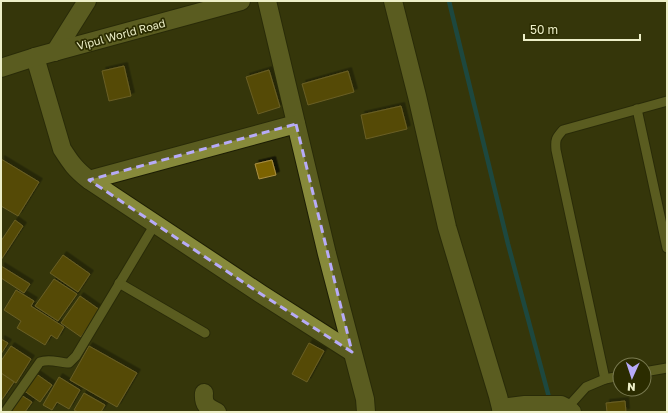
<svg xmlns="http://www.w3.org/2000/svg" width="668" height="413" font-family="'Golos Text',sans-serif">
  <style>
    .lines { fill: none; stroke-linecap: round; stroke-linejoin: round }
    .stream { stroke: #005e7f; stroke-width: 4.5 }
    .building { fill: #7c6306; stroke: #aa8f41; filter: url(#shadow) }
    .service-casing { stroke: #1c1d04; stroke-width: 11 }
    .minor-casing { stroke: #1c1d04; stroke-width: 20 }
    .service { stroke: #878a3b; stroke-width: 9 }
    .minor { stroke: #878a3b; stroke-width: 18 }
    .marked { fill: none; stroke: #b7abf8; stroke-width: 3; stroke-dasharray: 8 5; stroke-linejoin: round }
    .labels { text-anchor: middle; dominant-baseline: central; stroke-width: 3.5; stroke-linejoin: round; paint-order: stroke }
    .street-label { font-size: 11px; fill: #edefc8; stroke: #2b2c00 }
  </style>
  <defs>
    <filter id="shadow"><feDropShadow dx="3.5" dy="-3.5" stdDeviation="0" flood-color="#0009"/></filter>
  </defs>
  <rect width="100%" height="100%" fill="#35360b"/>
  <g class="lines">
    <polyline class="stream" points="449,1 508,244 550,401"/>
  </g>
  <g class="building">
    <polygon points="124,66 131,96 109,101 102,71"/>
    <polygon points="269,70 280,107 258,114 246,77"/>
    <polygon points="348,71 354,92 308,105 302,84"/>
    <polygon points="401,106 407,129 366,139 361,115"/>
    <polygon points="1,159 39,182 18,216 1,206"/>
    <polygon points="272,160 276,175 259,179 255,164"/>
    <polygon points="15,220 23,226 1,260 1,241"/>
    <polygon points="63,255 90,274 78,292 50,273"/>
    <polygon points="1,266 30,284 24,293 1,278"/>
    <polygon points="54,279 77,294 58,321 35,306"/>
    <polygon points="16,290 34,301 31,306 64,327 57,339 51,335 45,345 17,328 21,321 4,310"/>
    <polygon points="80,296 100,310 81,337 61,323"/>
    <polygon points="1,339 8,343 1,354"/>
    <polygon points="309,343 324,351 307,382 292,374"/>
    <polygon points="11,346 31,359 16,383 1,373 1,361"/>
    <polygon points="89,346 137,373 117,407 70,380"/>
    <polygon points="1,373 14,382 1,401"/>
    <polygon points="35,373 52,385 40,402 23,390"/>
    <polygon points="59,377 80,390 69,409 57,402 52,410 43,405"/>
    <polygon points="84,393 105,405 101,412 78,412 74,410"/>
    <polygon points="21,395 32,402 25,412 9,412"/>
    <polygon points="625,401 626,412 607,412 606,403"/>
  </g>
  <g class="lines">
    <defs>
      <g id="service">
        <polyline points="637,109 667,248"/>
        <polyline points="119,283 205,333"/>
        <polyline points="644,372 667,368"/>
        <path d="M605,379L556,150C555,139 556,138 563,130L667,101"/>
        <polyline points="567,408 586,387 605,379 620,376"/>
        <path d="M5,412L40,362C50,358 59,363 69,363L76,356L155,224"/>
      </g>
      <g id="minor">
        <polyline points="267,1 327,254 365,399 366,412"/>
        <polyline points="393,1 417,96 447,227 498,396 502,412"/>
        <polyline points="55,52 87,1"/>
        <path d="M35,57L62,149C71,163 75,169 89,180L261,294L352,352"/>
        <polyline points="1,68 35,57 241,1"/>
        <polyline points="89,180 296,124"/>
        <path d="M204,393C203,405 207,407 217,412"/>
        <polyline points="501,408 525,405 561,405 567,408 572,412"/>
      </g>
    </defs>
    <use href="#service" class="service-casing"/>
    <use href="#minor" class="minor-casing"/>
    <use href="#service" class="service"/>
    <use href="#minor" class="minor"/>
  </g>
  <path d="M0 0H668V413H0ZM296,124L352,352L261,294L89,180Z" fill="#35360b" fill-opacity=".55" fill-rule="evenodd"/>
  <path class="marked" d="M296,124L352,352L261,294L89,180Z"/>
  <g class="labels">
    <g class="street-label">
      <text transform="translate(121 34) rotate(-15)">Vipul World Road</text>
    </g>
  </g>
  <rect width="668" height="413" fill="none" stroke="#edefc8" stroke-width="4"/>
  <g transform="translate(632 377) rotate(183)"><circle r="19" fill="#2b2c00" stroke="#797a50"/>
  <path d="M0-3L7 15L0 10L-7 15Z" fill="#b7abf8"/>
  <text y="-6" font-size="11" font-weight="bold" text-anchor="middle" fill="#edefc8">N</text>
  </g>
  <path d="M524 34v6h116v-6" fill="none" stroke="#edefc8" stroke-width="2"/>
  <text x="530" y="34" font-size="12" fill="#edefc8" stroke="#2b2c00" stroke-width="3" paint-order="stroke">50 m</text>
</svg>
